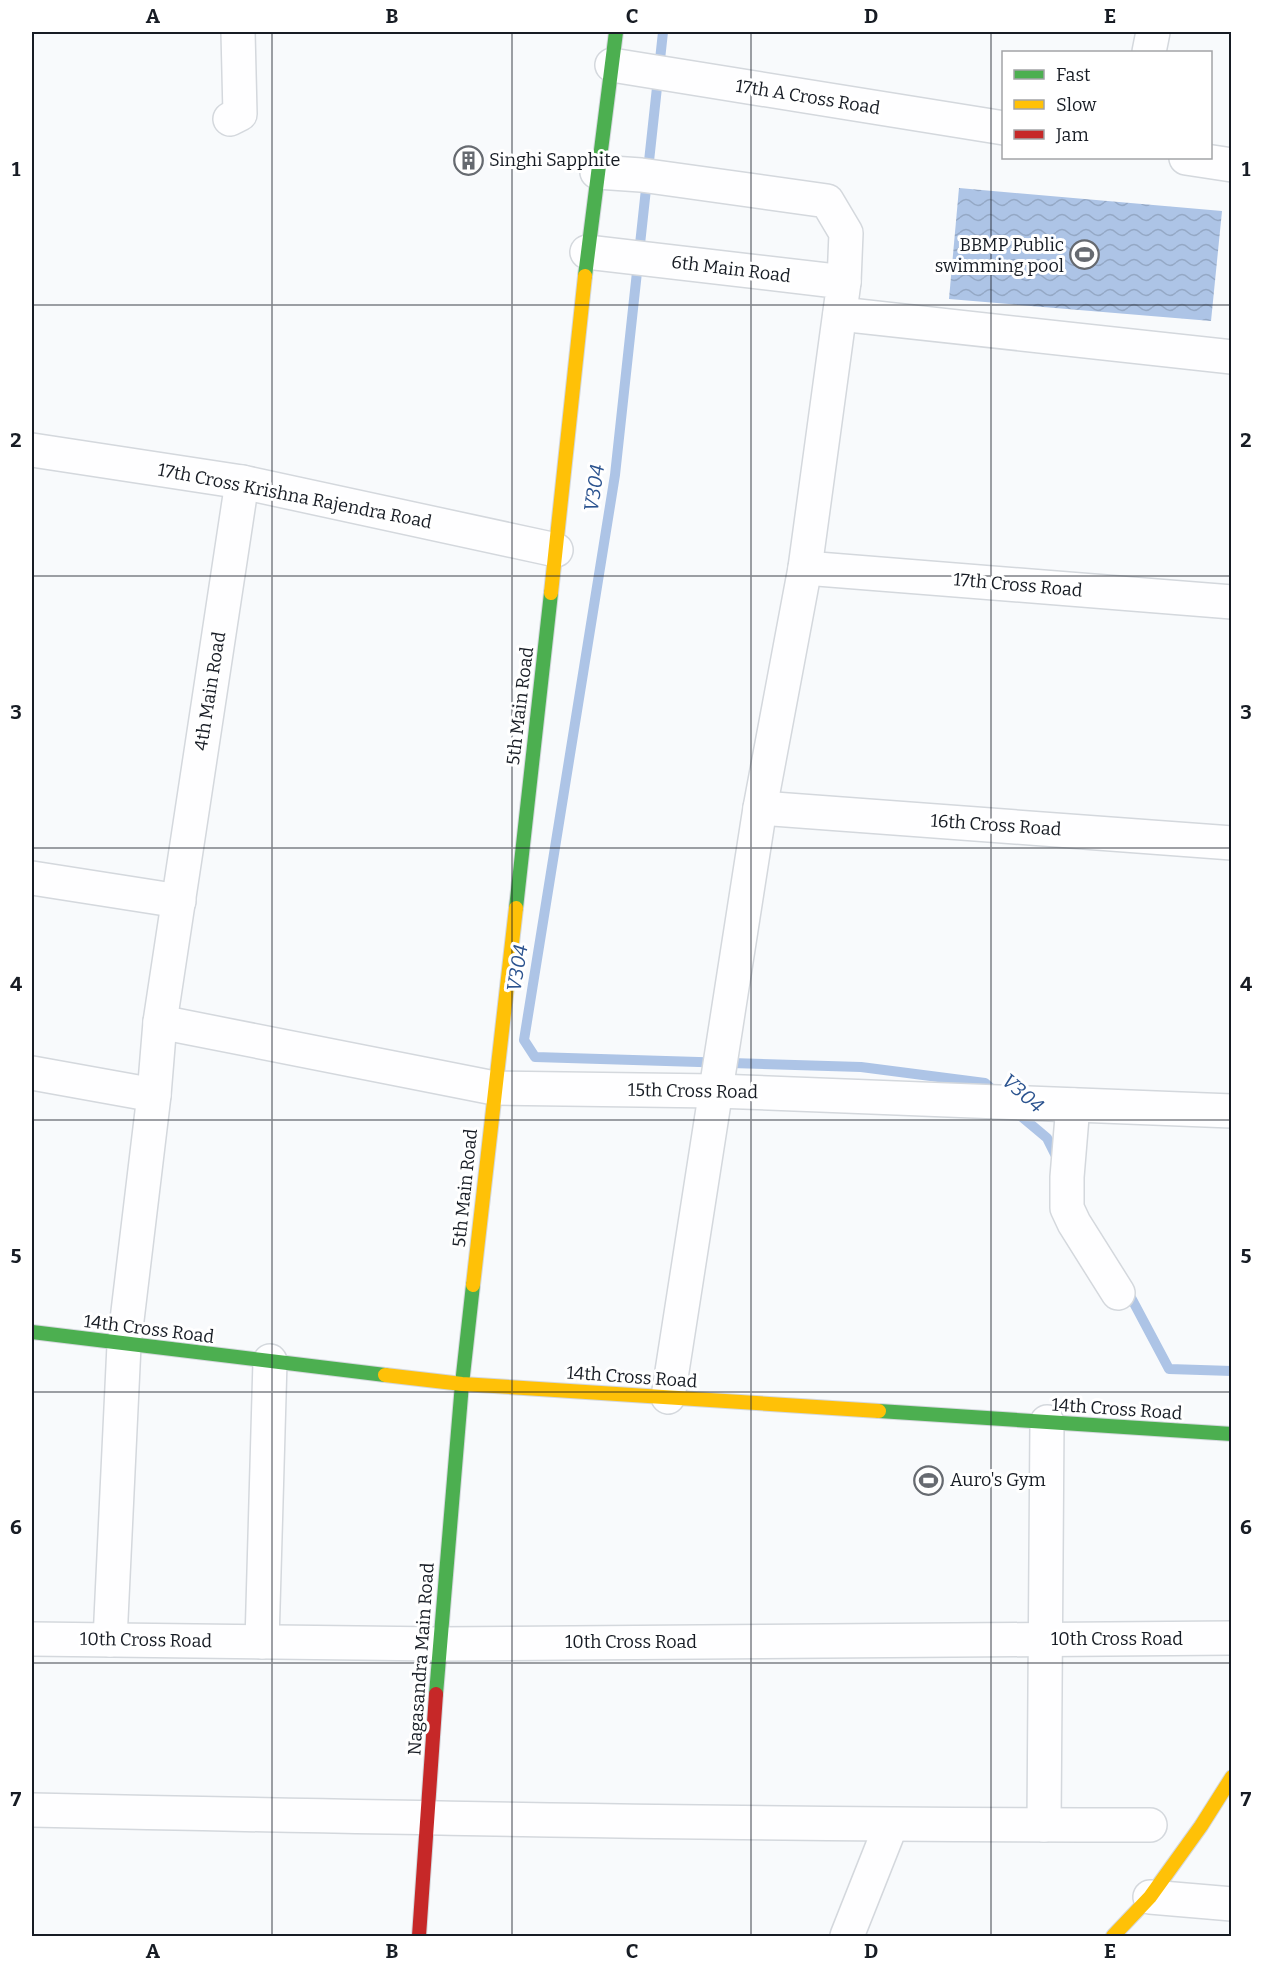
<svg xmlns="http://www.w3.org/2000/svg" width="1263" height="1968" font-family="Bitter,serif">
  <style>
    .water { fill: url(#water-waves) }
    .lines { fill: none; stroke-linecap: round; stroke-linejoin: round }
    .stream { stroke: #adc4e6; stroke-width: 10 }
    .street-casing { stroke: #d4d8dd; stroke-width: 36 }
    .fast-casing { stroke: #d4d8dd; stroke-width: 16 }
    .slow-casing { stroke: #d4d8dd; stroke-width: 16 }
    .jam-casing { stroke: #d4d8dd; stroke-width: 16 }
    .street { stroke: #fefeff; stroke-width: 33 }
    .fast { stroke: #4caf50; stroke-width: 14 }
    .slow { stroke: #ffc107; stroke-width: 14 }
    .jam { stroke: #c62828; stroke-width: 14 }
    .grid { fill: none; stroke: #171c24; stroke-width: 1.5; stroke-opacity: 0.55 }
    .labels { text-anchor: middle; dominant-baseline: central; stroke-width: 6; stroke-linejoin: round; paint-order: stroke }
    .street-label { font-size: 18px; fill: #171c24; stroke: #fff }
    .poi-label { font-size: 18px; fill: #171c24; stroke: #fff; text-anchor: start }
    .water-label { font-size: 20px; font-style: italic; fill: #2b538f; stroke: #fff }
    .neatline { fill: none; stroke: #171c24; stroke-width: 2 }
    .grid-label { font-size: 20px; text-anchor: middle; font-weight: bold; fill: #171c24 }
  </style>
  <defs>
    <pattern id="water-waves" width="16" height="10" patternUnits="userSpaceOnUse" patternTransform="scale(1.5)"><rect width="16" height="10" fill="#adc4e6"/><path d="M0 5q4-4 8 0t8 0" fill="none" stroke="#94a8c5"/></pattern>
  </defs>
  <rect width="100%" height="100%" fill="#f8fafc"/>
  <polygon class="water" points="959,188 1222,211 1211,321 949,299"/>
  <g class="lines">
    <g class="stream">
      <polyline points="663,32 615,475 524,1040 535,1057 861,1067 985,1083 997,1094"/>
      <polyline points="1015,1111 1047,1138 1059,1162"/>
      <polyline points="1127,1290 1169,1369 1232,1371"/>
    </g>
    <defs>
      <g id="street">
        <polyline points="1149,52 1153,32"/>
        <polyline points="612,65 1004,128"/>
        <polyline points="230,119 240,114 238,32"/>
        <polyline points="1186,158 1232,165"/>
        <polyline points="597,172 641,175 827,201 846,233 844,282"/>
        <polyline points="587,252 844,282 805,568 760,808 668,1397"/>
        <polyline points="840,314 1232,357"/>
        <polyline points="32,450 242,482 556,550"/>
        <polyline points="805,568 1232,602"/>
        <polyline points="760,808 1232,843"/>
        <polyline points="32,878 179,901"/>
        <polyline points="160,1022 494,1088 716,1091 1232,1111"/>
        <polyline points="32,1073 154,1095"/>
        <polyline points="1073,1105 1067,1177 1067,1208 1074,1223 1118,1293"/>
        <polyline points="32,1639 439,1644 1232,1638"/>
        <polyline points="110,1640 124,1345 154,1095 160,1022 242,482"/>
        <polyline points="262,1642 270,1361"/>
        <path d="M32,1810C404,1818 777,1825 1150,1825"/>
        <polyline points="1044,1825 1047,1422"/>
        <polyline points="1150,1897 1232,1904"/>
        <polyline points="847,1936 891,1825"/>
      </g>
      <g id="fast">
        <polyline points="585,276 616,32"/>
        <polyline points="516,908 551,593"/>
        <polyline points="32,1332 385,1375"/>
        <polyline points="879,1411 1232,1434"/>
        <polyline points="436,1694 462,1384 473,1285"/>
      </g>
      <g id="slow">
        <polyline points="551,593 585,276"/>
        <polyline points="473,1285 516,908"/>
        <polyline points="385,1375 462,1384 879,1411"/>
        <polyline points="1113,1936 1150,1897 1201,1826 1232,1777"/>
      </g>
      <polyline id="jam" points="419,1936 436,1694"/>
    </defs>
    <use href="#street" class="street-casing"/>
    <use href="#fast" class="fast-casing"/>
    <use href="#slow" class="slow-casing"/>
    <use href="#jam" class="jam-casing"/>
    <use href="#street" class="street"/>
    <use href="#fast" class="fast"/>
    <use href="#slow" class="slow"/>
    <use href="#jam" class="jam"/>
  </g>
  <path class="grid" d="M272,32V1936M512,32V1936M751,32V1936M991,32V1936M32,305H1232M32,576H1232M32,848H1232M32,1120H1232M32,1392H1232M32,1663H1232"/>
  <defs>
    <symbol id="building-ring" viewBox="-11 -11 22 22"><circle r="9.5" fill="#fff" stroke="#666a70" stroke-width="1.5"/><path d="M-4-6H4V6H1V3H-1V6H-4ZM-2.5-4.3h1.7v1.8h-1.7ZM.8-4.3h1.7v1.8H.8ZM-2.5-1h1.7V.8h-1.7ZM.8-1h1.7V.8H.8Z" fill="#666a70"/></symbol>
    <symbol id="stadium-ring" viewBox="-11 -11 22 22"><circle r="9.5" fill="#fff" stroke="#666a70" stroke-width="1.5"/><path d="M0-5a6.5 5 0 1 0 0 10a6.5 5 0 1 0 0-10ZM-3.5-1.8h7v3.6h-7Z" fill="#666a70"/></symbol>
  </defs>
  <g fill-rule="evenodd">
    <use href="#building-ring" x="452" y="144" width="33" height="33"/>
    <use href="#stadium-ring" x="1068" y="238" width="33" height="33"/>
    <use href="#stadium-ring" x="912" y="1464" width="33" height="33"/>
  </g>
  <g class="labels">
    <g class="street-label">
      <text transform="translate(808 97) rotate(9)">17th A Cross Road</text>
      <text transform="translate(731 269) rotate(7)">6th Main Road</text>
      <text transform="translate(295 496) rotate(11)">17th Cross Krishna Rajendra Road</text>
      <text transform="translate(1018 585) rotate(5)">17th Cross Road</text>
      <text transform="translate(210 691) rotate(-81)">4th Main Road</text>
      <text transform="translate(520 706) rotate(-83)">5th Main Road</text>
      <text transform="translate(996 825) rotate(4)">16th Cross Road</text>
      <text transform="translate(693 1091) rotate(1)">15th Cross Road</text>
      <text transform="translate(465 1188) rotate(-84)">5th Main Road</text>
      <text transform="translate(149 1329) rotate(7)">14th Cross Road</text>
      <text transform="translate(632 1377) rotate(4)">14th Cross Road</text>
      <text transform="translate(1117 1409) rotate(4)">14th Cross Road</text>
      <text x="1117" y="1639">10th Cross Road</text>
      <text transform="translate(146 1640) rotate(1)">10th Cross Road</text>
      <text x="631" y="1642">10th Cross Road</text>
      <text transform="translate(421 1659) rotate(-86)">Nagasandra Main Road</text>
    </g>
    <g class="poi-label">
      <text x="489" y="160">Singhi Sapphite</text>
      <text x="1064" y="245" text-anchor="end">BBMP Public<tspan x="1064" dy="21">swimming pool</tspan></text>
      <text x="950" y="1480">Auro's Gym</text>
    </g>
    <g class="water-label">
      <text transform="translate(594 488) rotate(-82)">V304</text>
      <text transform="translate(517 968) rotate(-81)">V304</text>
      <text transform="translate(1023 1093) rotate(41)">V304</text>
    </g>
  </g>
  <rect width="1263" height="1968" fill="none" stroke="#ffffff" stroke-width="66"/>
  <rect x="1002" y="51" width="210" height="108" fill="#ffffff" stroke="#a2a4a7" stroke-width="1.5"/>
  <rect x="1014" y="70" width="30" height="9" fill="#4caf50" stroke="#a2a4a7" stroke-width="1.5"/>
  <text x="1056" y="81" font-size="18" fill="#171c24">Fast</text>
  <rect x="1014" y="100" width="30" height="9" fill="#ffc107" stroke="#a2a4a7" stroke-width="1.5"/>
  <text x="1056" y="111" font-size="18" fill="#171c24">Slow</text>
  <rect x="1014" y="130" width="30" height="9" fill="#c62828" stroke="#a2a4a7" stroke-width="1.5"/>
  <text x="1056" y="141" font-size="18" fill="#171c24">Jam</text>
  <rect x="33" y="33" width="1197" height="1902" class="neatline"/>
  <g class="grid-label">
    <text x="153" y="23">A</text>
    <text x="392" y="23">B</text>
    <text x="632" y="23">C</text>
    <text x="871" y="23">D</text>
    <text x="1110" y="23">E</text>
    <text x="16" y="176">1</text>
    <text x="1246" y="176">1</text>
    <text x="16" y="447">2</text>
    <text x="1246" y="447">2</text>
    <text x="16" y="719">3</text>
    <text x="1246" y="719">3</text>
    <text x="16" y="991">4</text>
    <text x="1246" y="991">4</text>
    <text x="16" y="1263">5</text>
    <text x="1246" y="1263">5</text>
    <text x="16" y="1534">6</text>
    <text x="1246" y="1534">6</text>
    <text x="16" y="1806">7</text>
    <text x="1246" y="1806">7</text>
    <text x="153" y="1958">A</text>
    <text x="392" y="1958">B</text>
    <text x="632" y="1958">C</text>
    <text x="871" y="1958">D</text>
    <text x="1110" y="1958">E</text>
  </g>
</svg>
